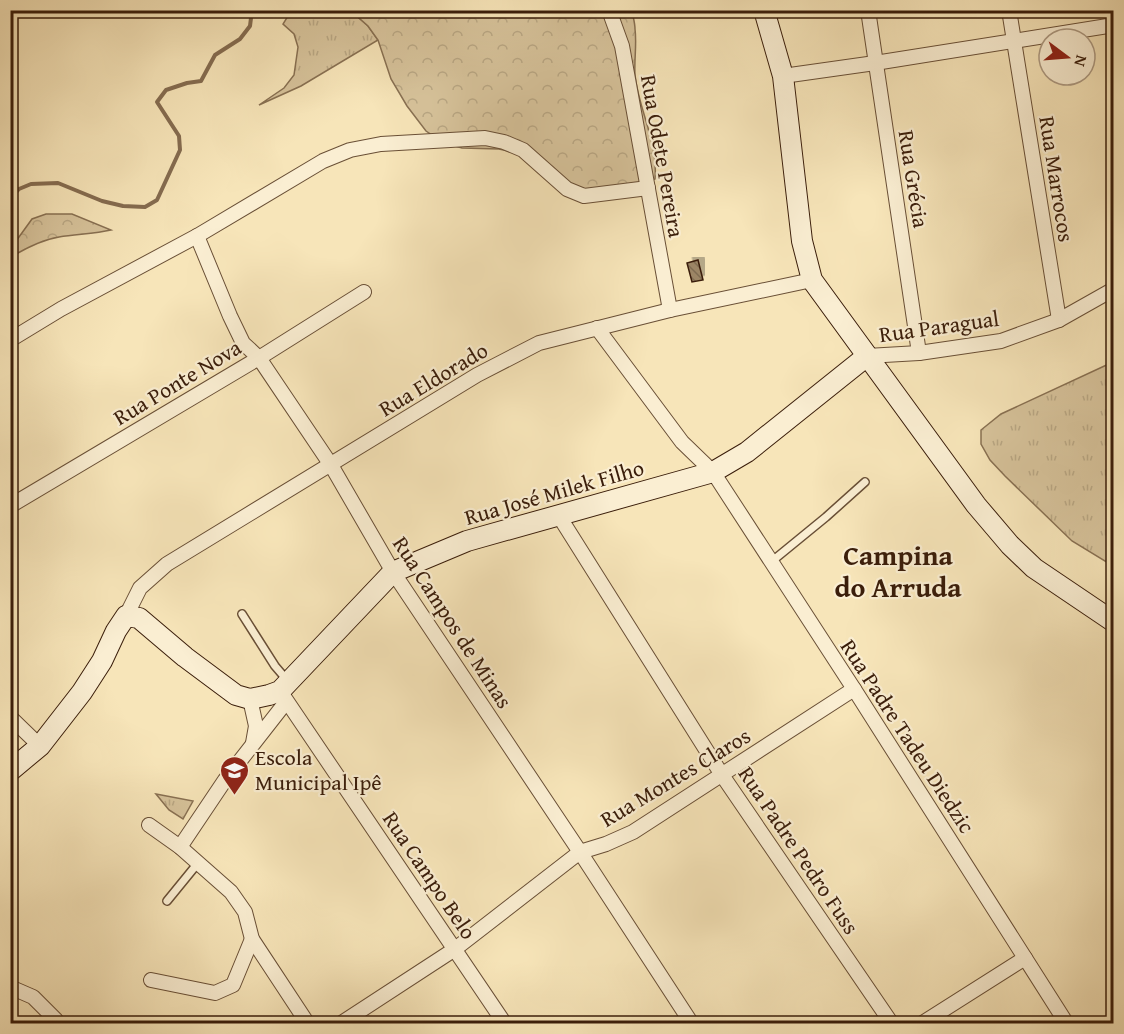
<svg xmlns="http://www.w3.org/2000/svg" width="1124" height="1034" font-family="'Gentium Book Plus',serif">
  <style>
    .grass { fill: url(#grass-tufts); stroke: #887052; stroke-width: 1.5 }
    .forest { fill: url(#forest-crowns); stroke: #887052; stroke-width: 1.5 }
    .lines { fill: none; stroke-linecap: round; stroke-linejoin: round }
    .stream { stroke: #856c50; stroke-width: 4 }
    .building { fill: url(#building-back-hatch); stroke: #3a1d0a; stroke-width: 1.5; filter: url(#shadow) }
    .lane-casing { stroke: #694f36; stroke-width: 10 }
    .street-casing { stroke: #694f36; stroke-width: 16 }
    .secondary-casing { stroke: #3a1d0a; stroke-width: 22 }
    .lane { stroke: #faeed2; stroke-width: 7 }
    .street { stroke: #faeed2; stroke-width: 14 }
    .secondary { stroke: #faeed2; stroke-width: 20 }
    .labels { text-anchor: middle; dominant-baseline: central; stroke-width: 4.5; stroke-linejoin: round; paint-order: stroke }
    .street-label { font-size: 22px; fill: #3a1d0a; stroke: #faeed2 }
    .poi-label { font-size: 22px; fill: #3a1d0a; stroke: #faeed2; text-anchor: start }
    .district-label { font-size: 28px; font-weight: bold; fill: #3a1d0a; stroke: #faeed2 }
  </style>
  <defs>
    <pattern id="grass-tufts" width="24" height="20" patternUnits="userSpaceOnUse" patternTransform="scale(1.5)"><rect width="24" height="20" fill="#d7c39b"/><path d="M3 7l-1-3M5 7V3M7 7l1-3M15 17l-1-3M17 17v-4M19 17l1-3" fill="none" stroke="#b9a784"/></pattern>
    <pattern id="forest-crowns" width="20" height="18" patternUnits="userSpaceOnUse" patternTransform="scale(1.5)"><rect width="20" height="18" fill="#d7c39b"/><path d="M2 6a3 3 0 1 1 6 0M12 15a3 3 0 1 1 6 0" fill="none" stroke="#b9a784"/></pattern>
    <pattern id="building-back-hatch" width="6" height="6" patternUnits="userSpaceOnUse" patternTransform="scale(1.5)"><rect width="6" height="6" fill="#9c8565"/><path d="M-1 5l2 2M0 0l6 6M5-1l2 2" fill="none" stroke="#806c51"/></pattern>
    <filter id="shadow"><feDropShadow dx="5.5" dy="-5.5" stdDeviation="0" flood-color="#0004"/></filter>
  </defs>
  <rect width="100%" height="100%" fill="#f7e5b9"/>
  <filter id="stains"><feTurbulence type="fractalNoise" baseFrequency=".00333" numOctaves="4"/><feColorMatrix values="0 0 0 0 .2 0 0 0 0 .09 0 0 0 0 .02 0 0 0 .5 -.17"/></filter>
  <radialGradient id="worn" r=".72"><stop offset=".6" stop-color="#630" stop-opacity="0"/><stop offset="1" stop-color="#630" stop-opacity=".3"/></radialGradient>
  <g class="grass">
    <polygon points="291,11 351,11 368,26 378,40 301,86 259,105 284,88 294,75 298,47 294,34 283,24"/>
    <polygon points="1113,362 1113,566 1072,541 1005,476 990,460 981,444 981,430 1001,414"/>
    <polygon points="156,794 193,801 183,819 169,810"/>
  </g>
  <g class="forest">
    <path d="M351,11H632C633,17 635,23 635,29C637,44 634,60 635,75C639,112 658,140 655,179L630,187L583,193L516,153L499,149L462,148L444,143L426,131L407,106L391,79L378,40L368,26Z"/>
    <path d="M46,214H72L111,230C94,234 76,234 59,237C41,240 26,248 11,257V248L32,219Z"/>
  </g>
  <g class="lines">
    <polyline class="stream" points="10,199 19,189 31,184 58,183 102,201 123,206 145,207 157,200 180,150 179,136 157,102 166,90 187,83 201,81 215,55 240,39 250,26 252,10"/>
  </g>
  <polygon class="building" points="698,260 703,280 692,282 687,263"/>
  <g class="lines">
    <defs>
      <g id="lane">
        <polyline points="771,562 826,517 865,482"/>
        <polyline points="242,614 275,666 287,680"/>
        <polyline points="167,901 198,863"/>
      </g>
      <g id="street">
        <polyline points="609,10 622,46 670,310"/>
        <polyline points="868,10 919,353"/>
        <polyline points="1009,10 1059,320"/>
        <polyline points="783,76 875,63 1114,25"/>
        <polyline points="197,236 230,316 243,343 259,358 331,465 393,572 580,852 692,1024"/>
        <polyline points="597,328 682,442 713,472 854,689 1067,1024"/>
        <polyline points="10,340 61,309 197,236 323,161 350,150 381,144 485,138 504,142 523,150 567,189 584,196 648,188"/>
        <polyline points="867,356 919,353 1001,341 1059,320 1114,289"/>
        <polyline points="10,506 259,358 364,292"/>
        <polyline points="559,516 722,775 892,1024"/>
        <polyline points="126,616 140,588 167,564 477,375 539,343 670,310 812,280"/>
        <polyline points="280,691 505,1024"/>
        <polyline points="250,699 256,726 253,743"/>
        <polyline points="10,717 40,746"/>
        <polyline points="149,825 180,847 231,892 245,912 252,939 308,1024"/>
        <polyline points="180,847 225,780 286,702"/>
        <polyline points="151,980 215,993 233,985 252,939"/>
        <polyline points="10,987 33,997 56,1020"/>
        <polyline points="340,1024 455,949 580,852 606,844 633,832 854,689"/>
        <polyline points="921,1024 1025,958"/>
      </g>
      <g id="secondary">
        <polyline points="764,10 783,76 802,241 812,280 976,505 1010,545 1034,568 1114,622"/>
        <polyline points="10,771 40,746 82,692 102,661 116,631 126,616 139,618 185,657 236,695 250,699 269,695 280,691 393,572 467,541 713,472 747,452 867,356"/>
      </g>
    </defs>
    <use href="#lane" class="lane-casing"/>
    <use href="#street" class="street-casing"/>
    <use href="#secondary" class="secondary-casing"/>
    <use href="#lane" class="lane"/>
    <use href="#street" class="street"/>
    <use href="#secondary" class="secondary"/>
  </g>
  <defs>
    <symbol id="school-pin" viewBox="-11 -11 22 30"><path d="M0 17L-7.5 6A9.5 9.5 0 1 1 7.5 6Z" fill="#8f2418" stroke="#faeed2"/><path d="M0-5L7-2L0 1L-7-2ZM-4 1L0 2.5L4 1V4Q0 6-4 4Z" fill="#fff"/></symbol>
  </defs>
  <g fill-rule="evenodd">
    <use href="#school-pin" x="218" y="754" width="33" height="45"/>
  </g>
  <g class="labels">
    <g class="street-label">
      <text transform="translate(663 156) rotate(80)">Rua Odete Pereira</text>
      <text transform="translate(914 179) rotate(81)">Rua Grécia</text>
      <text transform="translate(1057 179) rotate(81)">Rua Marrocos</text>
      <text transform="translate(939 326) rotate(-8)">Rua Paragual</text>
      <text transform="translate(433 379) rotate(-31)">Rua Eldorado</text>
      <text transform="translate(177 382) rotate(-31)">Rua Ponte Nova</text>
      <text transform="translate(554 492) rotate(-16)">Rua José Milek Filho</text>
      <text transform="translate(453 622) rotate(57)">Rua Campos de Minas</text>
      <text transform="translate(908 736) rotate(57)">Rua Padre Tadeu Diedzic</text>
      <text transform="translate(675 777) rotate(-31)">Rua Montes Claros</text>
      <text transform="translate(799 850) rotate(56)">Rua Padre Pedro Fuss</text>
      <text transform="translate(430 875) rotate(56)">Rua Campo Belo</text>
    </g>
    <g class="poi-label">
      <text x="255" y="757">Escola<tspan x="255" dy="25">Municipal Ipê</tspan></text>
    </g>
    <g class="district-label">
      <text x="898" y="554">Campina<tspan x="898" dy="32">do Arruda</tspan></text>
    </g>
  </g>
  <rect width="1124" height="1034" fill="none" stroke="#f7e5b9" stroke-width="36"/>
  <rect x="12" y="12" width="1100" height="1010" fill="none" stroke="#3a1d0a" stroke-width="3"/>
  <rect x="18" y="18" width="1088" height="998" fill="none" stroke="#3a1d0a" stroke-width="1.5"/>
  <g transform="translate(1067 57) rotate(106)"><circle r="28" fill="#faeed2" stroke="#ad9a82" stroke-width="1.5"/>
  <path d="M0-4.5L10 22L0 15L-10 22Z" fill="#8f2418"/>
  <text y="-9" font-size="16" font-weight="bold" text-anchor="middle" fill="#3a1d0a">N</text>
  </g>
  <rect width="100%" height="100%" filter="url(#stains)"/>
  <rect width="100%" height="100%" fill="url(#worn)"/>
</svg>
